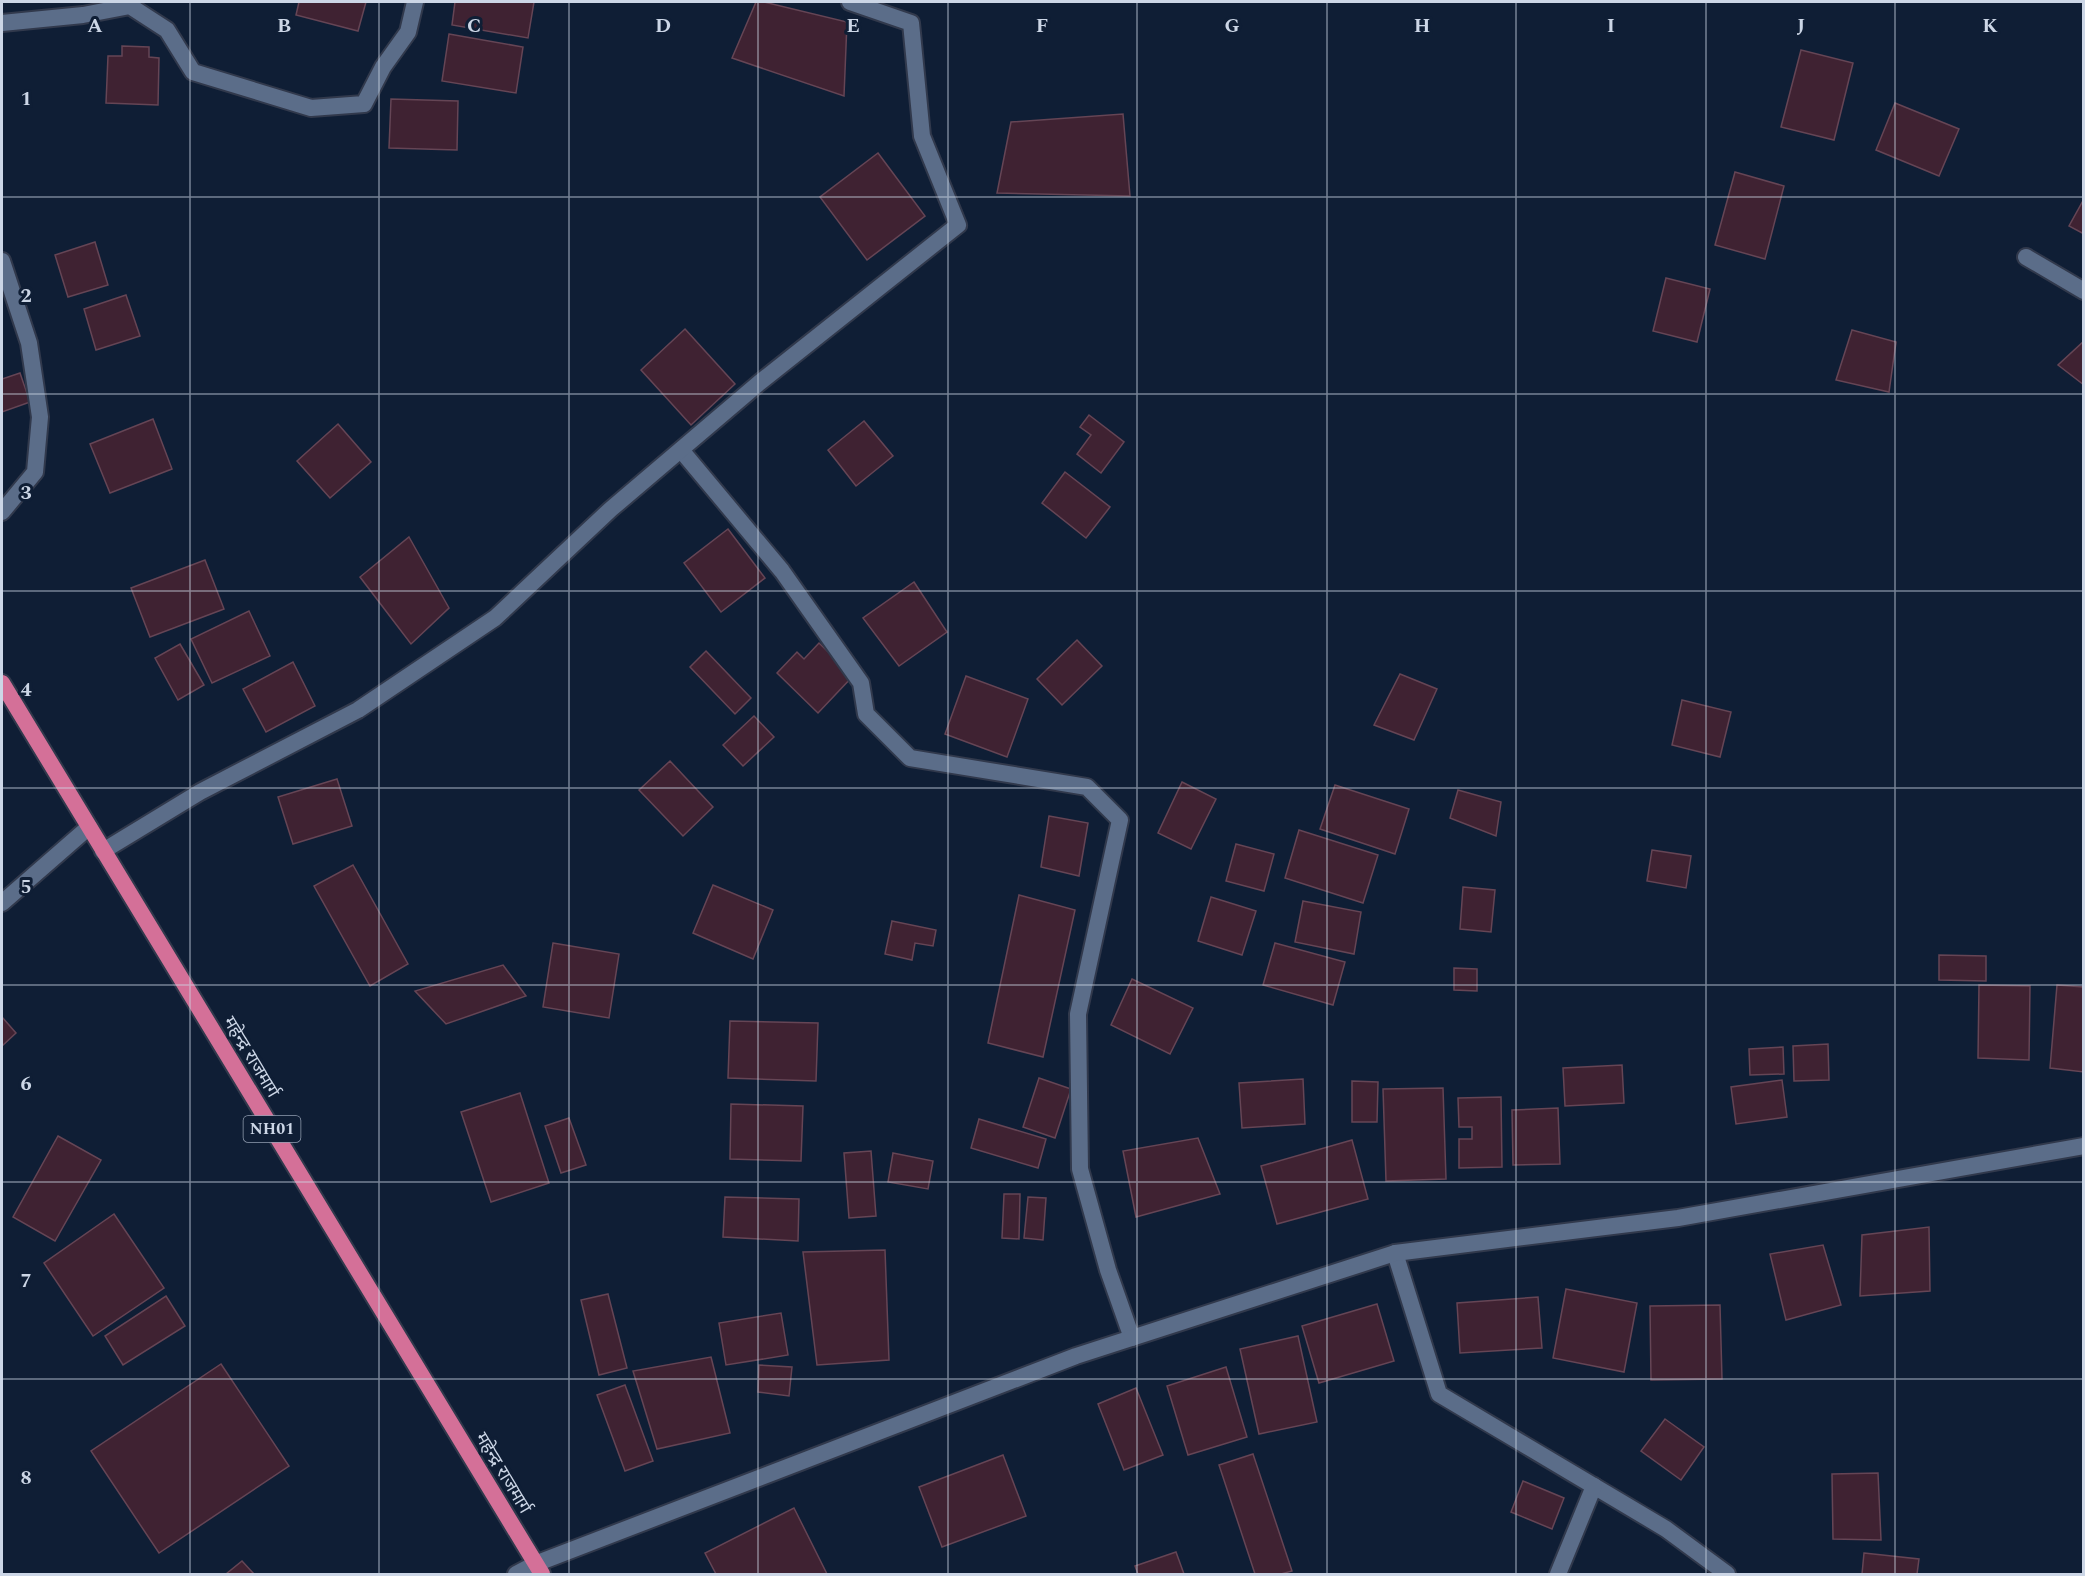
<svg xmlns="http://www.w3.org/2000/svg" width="2085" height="1576" font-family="Spectral,'Noto Sans Devanagari',serif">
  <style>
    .building { fill: #3f2232; stroke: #654555; stroke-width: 1.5 }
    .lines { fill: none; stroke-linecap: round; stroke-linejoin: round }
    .minor-casing { stroke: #31394c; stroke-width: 20 }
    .tertiary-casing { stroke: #31394c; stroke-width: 20 }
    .trunk-casing { stroke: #31394c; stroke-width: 20 }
    .minor { stroke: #5b6d89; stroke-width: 16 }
    .tertiary { stroke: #5b6d89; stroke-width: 16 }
    .trunk { stroke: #d47098; stroke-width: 16 }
    .grid { fill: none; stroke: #ccd6e6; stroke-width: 1.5; stroke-opacity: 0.55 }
    .labels { text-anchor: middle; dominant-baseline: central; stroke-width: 6; stroke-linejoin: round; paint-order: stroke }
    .shield { fill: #0f1e35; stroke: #939fb1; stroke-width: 1.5 }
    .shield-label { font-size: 16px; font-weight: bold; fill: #ccd6e6 }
    .street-label { font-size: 18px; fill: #ccd6e6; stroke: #0f1e35 }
    .grid-label { font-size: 20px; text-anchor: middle; font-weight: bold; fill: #ccd6e6; stroke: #0f1e35; stroke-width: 6; stroke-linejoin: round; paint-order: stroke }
  </style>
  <rect width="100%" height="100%" fill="#0f1e35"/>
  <g class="building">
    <polygon points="299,2 366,2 358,31 296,15"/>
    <polygon points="455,2 534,2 528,38 452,25"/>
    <polygon points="756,2 764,2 847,22 844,96 732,58"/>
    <polygon points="449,34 523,47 516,93 442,81"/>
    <polygon points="122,46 149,47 149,57 159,58 158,105 106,103 108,56 122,56"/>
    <polygon points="1801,50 1853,63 1834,140 1781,127"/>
    <polygon points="391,99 458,101 457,150 389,148"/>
    <polygon points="1895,103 1959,129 1939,176 1876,150"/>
    <polygon points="1123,114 1130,196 997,193 1011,122"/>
    <polygon points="878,153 925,216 867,260 820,197"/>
    <polygon points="1735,172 1784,186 1765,259 1715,245"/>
    <polygon points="2084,199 2084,234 2069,226"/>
    <polygon points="95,242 108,285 68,297 55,255"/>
    <polygon points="1666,278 1710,289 1697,342 1653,331"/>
    <polygon points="126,295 140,336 96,350 84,309"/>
    <polygon points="685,329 735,384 691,425 641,370"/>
    <polygon points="1852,330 1896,342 1889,392 1836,380"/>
    <polygon points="2084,341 2084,385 2058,365"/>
    <polygon points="20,373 30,402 2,412 2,379"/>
    <polygon points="1089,415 1124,442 1101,473 1077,454 1091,435 1080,427"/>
    <polygon points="153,419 172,469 110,493 90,444"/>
    <polygon points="864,421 893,456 856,486 828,450"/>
    <polygon points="338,424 371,462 330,498 297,461"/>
    <polygon points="1065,472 1110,507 1086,538 1042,503"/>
    <polygon points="728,529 765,578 721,612 684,563"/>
    <polygon points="409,537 449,608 411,644 360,577"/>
    <polygon points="205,560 224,609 150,637 131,588"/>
    <polygon points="914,582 947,632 899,666 863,618"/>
    <polygon points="249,611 270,656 212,683 191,639"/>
    <polygon points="1077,640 1102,666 1062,705 1037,679"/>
    <polygon points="819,643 853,676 818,713 777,673 797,652 804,659"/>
    <polygon points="180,644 204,685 178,700 155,658"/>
    <polygon points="706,651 751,698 735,714 690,667"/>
    <polygon points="293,662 315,706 266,732 243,689"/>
    <polygon points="1400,674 1437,689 1414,740 1374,725"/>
    <polygon points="966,676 1028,699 1007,757 945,734"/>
    <polygon points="1682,700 1731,712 1720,757 1672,745"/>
    <polygon points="754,716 774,737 743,766 723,745"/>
    <polygon points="670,761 713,807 683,836 639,790"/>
    <polygon points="337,779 352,826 293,844 278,797"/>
    <polygon points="1182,782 1216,799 1191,849 1158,833"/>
    <polygon points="1335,785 1409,809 1395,854 1320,829"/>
    <polygon points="1458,790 1501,802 1496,836 1450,818"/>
    <polygon points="1049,816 1088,823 1079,876 1041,867"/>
    <polygon points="1299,830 1378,855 1363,903 1285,878"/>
    <polygon points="1236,844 1274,854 1264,891 1226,881"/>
    <polygon points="1652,850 1691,856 1686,888 1647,881"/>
    <polygon points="353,865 408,964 370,986 314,886"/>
    <polygon points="713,885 773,910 753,959 693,933"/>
    <polygon points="1463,887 1495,890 1491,932 1460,929"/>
    <polygon points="1019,895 1075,910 1043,1057 988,1043"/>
    <polygon points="1211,897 1256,911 1242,955 1198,941"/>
    <polygon points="1303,901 1361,912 1354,954 1295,942"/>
    <polygon points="892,921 936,930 933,946 915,943 912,960 885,954"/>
    <polygon points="553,943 619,954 609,1018 543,1007"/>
    <polygon points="1275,943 1345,962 1333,1005 1263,985"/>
    <polygon points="1939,955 1986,956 1986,981 1939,980"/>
    <polygon points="503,965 526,996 446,1024 415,991"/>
    <polygon points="1454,968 1477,969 1477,991 1454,990"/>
    <polygon points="1132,979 1193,1008 1170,1054 1111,1025"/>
    <polygon points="1979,985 2030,986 2029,1060 1978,1058"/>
    <polygon points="2057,985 2084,987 2084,1072 2050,1068"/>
    <polygon points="2,1017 16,1033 2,1046"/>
    <polygon points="730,1021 818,1023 816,1081 728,1078"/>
    <polygon points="1828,1044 1829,1080 1794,1081 1793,1046"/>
    <polygon points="1783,1047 1784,1074 1750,1075 1749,1049"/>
    <polygon points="1622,1065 1624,1103 1565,1106 1563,1068"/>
    <polygon points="1039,1078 1071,1089 1055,1138 1023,1127"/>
    <polygon points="1303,1079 1305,1124 1242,1128 1239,1083"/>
    <polygon points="1782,1080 1787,1117 1736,1124 1731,1087"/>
    <polygon points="1352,1081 1378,1082 1377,1122 1352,1122"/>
    <polygon points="1443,1088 1446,1179 1386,1181 1383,1089"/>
    <polygon points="520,1093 549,1183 491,1202 461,1112"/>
    <polygon points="1501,1097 1502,1167 1459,1168 1459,1139 1472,1139 1472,1127 1459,1127 1458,1098"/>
    <polygon points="731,1104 803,1106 801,1161 730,1159"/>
    <polygon points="1558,1108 1560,1164 1513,1165 1512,1110"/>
    <polygon points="569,1118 586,1165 561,1173 545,1126"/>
    <polygon points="979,1119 1046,1139 1038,1168 971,1148"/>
    <polygon points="58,1136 101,1160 55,1241 13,1217"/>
    <polygon points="1198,1138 1220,1194 1136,1217 1123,1151"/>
    <polygon points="1352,1140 1368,1199 1277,1224 1261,1166"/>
    <polygon points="871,1151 876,1216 849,1218 844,1153"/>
    <polygon points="893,1153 933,1161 928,1189 888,1182"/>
    <polygon points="1004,1194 1020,1194 1019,1239 1002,1238"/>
    <polygon points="725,1197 799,1199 798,1241 723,1237"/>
    <polygon points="1028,1197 1046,1198 1043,1240 1024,1238"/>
    <polygon points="114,1214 164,1288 93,1336 44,1263"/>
    <polygon points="1929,1227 1930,1291 1860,1296 1862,1235"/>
    <polygon points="1823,1245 1841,1305 1786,1320 1770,1254"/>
    <polygon points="885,1250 889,1360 817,1365 803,1252"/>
    <polygon points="1566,1289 1637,1303 1624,1372 1553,1358"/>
    <polygon points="608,1294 627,1368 599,1375 581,1300"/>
    <polygon points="166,1296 185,1326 123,1365 105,1336"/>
    <polygon points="1538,1297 1542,1348 1460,1353 1457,1303"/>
    <polygon points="1377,1304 1394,1361 1319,1383 1302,1326"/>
    <polygon points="1720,1305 1722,1379 1651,1380 1650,1306"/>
    <polygon points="781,1313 788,1355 726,1365 719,1323"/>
    <polygon points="1298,1336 1317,1422 1259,1434 1240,1349"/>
    <polygon points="711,1357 730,1433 657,1449 633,1371"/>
    <polygon points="221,1364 289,1466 159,1553 91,1451"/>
    <polygon points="759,1365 792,1367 789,1396 758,1392"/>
    <polygon points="1226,1367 1247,1437 1188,1455 1167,1386"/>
    <polygon points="625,1385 653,1461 625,1471 597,1395"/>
    <polygon points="1136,1388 1163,1455 1124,1470 1098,1404"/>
    <polygon points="1665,1419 1704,1447 1681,1480 1641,1451"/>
    <polygon points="1253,1454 1292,1571 1281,1574 1255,1574 1219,1465"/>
    <polygon points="1003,1455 1026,1516 942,1547 919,1487"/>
    <polygon points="1878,1473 1881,1540 1833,1539 1832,1474"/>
    <polygon points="1523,1481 1564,1498 1552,1529 1511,1512"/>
    <polygon points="794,1508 827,1574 716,1574 705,1553"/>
    <polygon points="1176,1552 1184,1574 1138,1574 1135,1566"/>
    <polygon points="1864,1553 1919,1559 1917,1574 1862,1574"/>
    <polygon points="242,1561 254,1574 226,1574"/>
  </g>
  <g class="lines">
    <defs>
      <g id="minor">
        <polyline points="2,23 83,15 130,6 167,30 193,72 311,108 364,104 383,67 408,32 415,2"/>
        <polyline points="2026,257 2084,291"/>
        <polyline points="2,261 29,343 40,417 35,472 2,512"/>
        <polyline points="681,450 782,571 861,683 866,714 910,758 1087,787 1120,820 1078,1014 1080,1169 1108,1270 1132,1338"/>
        <polyline points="103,851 200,792 358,710 495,618 611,509 759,383 958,225 922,136 911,23 850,2"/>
        <polyline points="2,903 89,827"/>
        <polyline points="1395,1253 1439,1394 1666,1529 1727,1574"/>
        <polyline points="1558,1574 1594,1486"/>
      </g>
      <polyline id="tertiary" points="516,1574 535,1564 1076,1356 1395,1253 1678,1218 2084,1146"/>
      <polyline id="trunk" points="2,683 542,1574"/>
    </defs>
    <use href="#minor" class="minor-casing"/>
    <use href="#tertiary" class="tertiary-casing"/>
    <use href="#trunk" class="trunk-casing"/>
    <use href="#minor" class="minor"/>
    <use href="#tertiary" class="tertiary"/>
    <use href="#trunk" class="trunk"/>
  </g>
  <path class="grid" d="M190,2V1574M379,2V1574M569,2V1574M758,2V1574M948,2V1574M1137,2V1574M1327,2V1574M1516,2V1574M1706,2V1574M1895,2V1574M2,197H2084M2,394H2084M2,591H2084M2,788H2084M2,985H2084M2,1182H2084M2,1379H2084"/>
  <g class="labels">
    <rect class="shield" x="243.5" y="1116" width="57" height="26" rx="4.5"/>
    <g class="shield-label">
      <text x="272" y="1129">NH01</text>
    </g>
    <g class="street-label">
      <text transform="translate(251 1057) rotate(59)">महेन्द्र राजमार्ग</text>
      <text transform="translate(503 1473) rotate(59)">महेन्द्र राजमार्ग</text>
    </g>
  </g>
  <g class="grid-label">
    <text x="95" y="32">A</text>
    <text x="284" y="32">B</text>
    <text x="474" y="32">C</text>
    <text x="663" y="32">D</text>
    <text x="853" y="32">E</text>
    <text x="1042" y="32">F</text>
    <text x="1232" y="32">G</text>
    <text x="1422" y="32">H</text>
    <text x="1611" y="32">I</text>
    <text x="1801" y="32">J</text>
    <text x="1990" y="32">K</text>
    <text x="26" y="105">1</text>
    <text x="26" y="302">2</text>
    <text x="26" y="499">3</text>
    <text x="26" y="696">4</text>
    <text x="26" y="893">5</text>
    <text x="26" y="1090">6</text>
    <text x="26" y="1287">7</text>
    <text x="26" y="1484">8</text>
  </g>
  <rect width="2085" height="1576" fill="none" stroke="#ccd6e6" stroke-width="6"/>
</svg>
